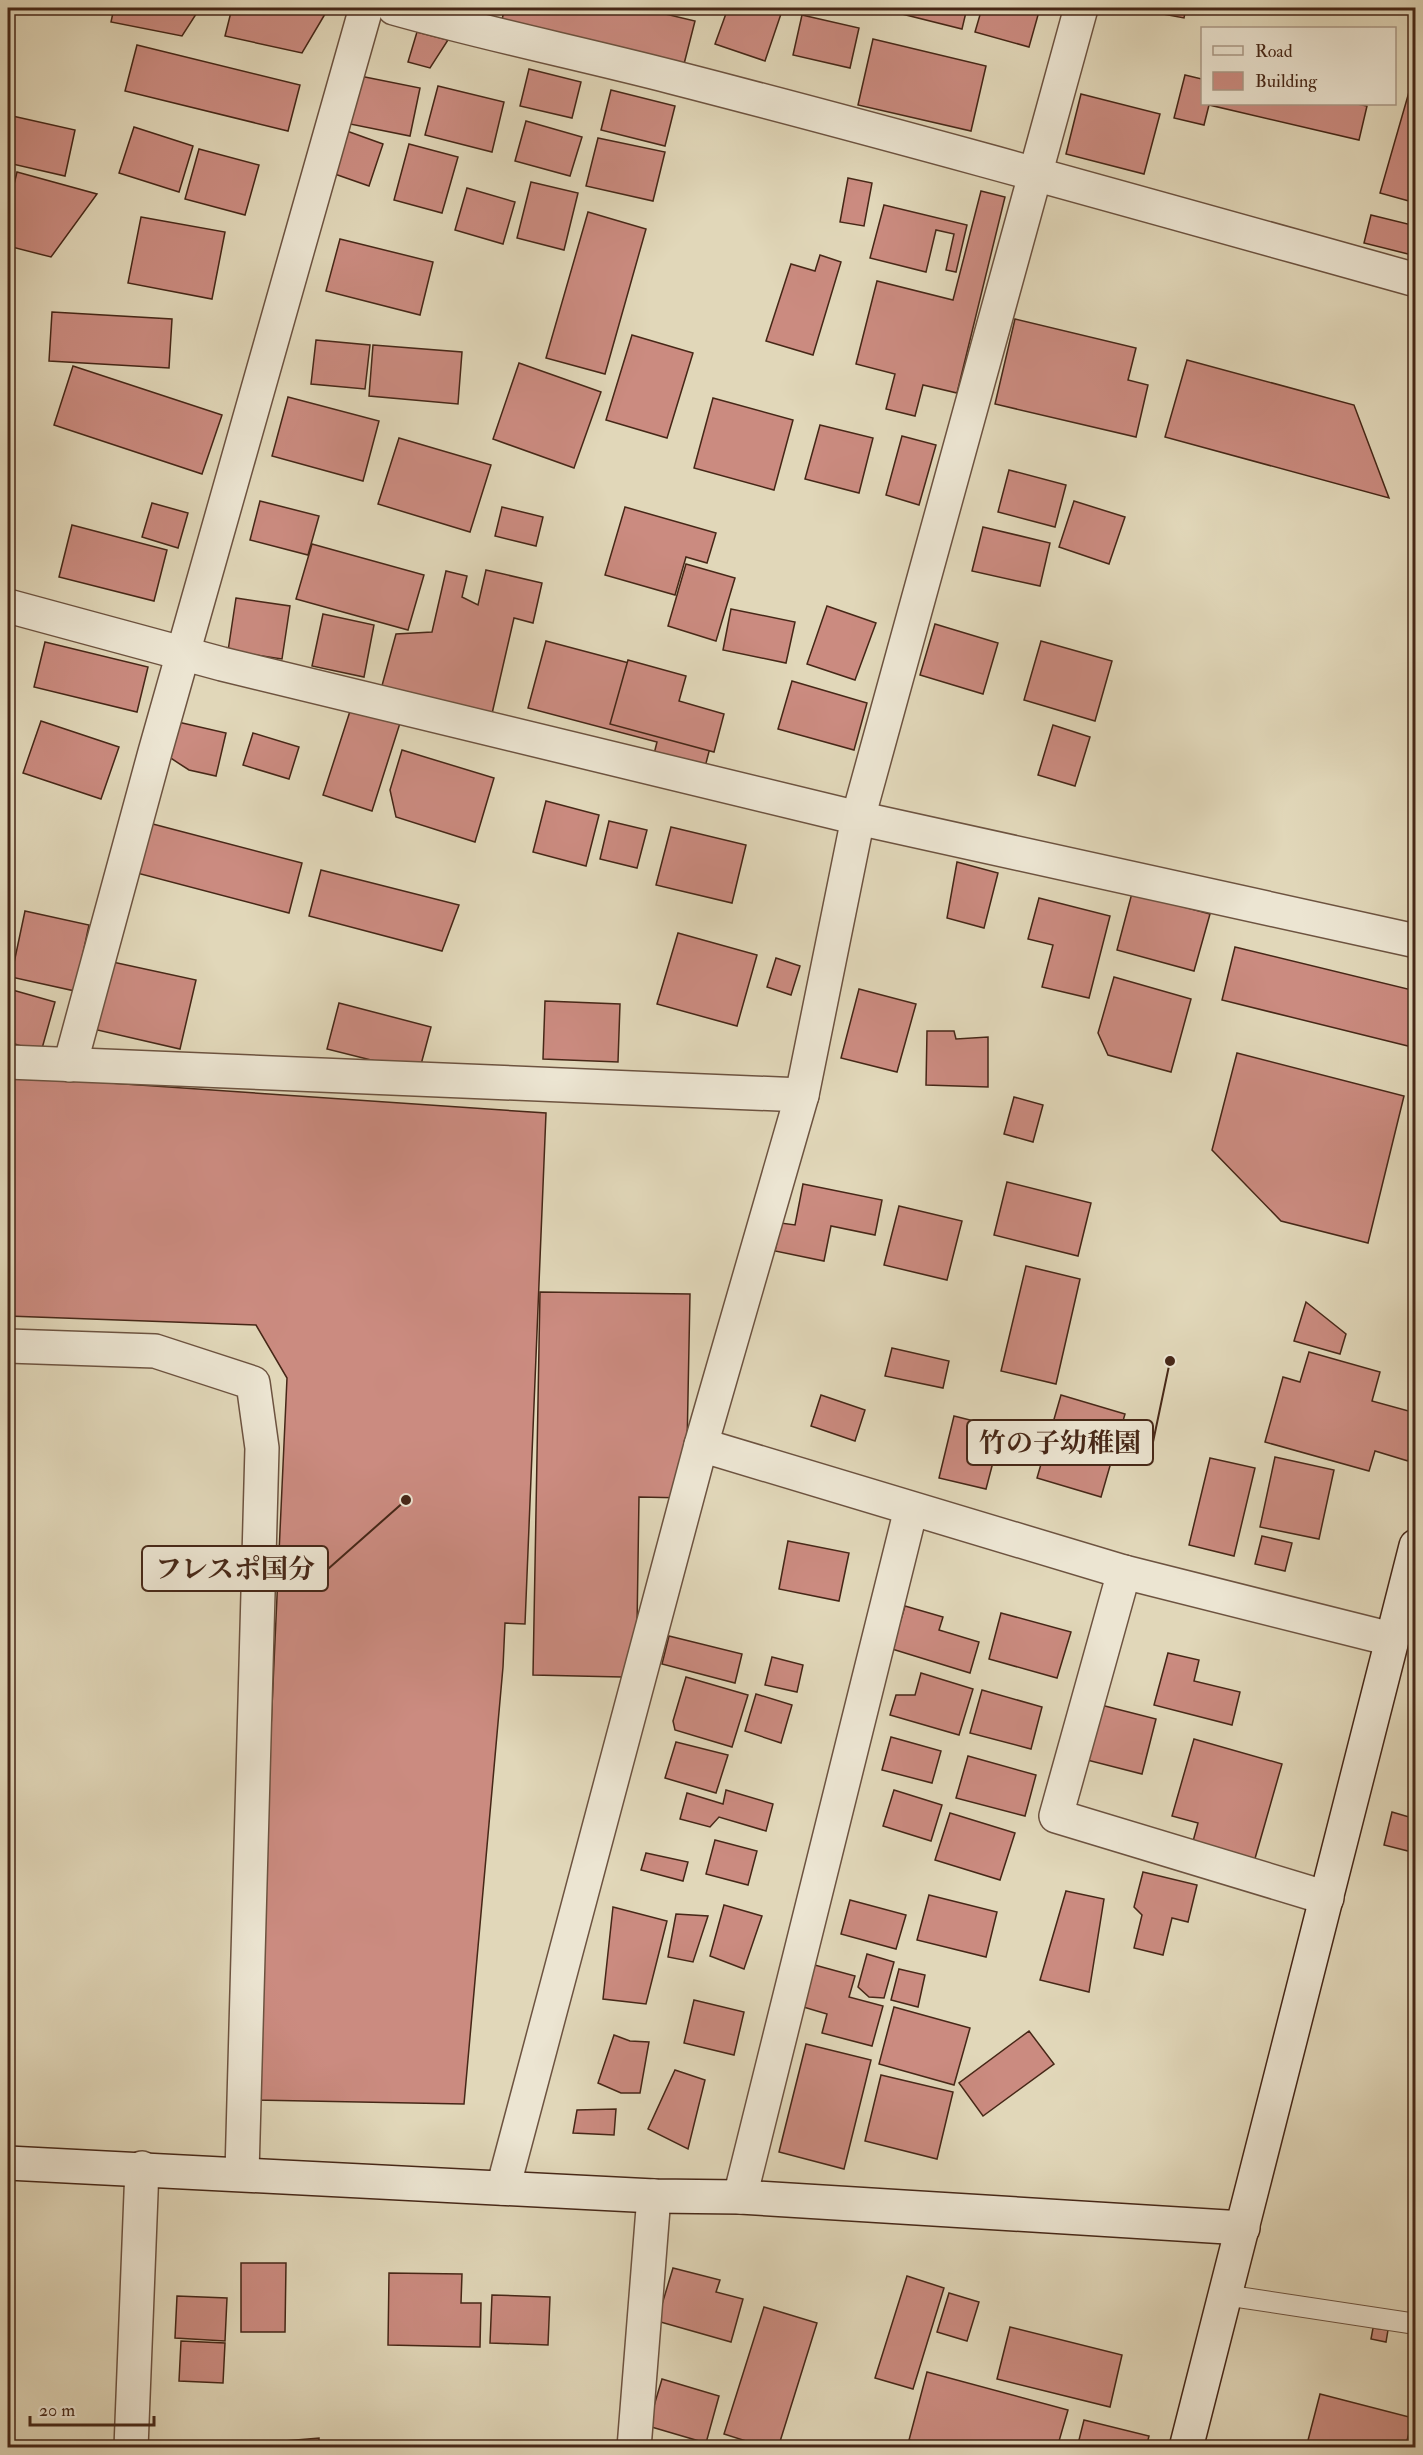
<svg xmlns="http://www.w3.org/2000/svg" width="1423" height="2455" font-family="'IM FELL Double Pica','Noto Serif JP',serif">
  <style>
    .building { fill: #cb8b80; stroke: #462717; stroke-width: 1.5 }
    .lines { fill: none; stroke-linecap: round; stroke-linejoin: round }
    .lane-casing { stroke: #6d5340; stroke-width: 22 }
    .street-casing { stroke: #6d5340; stroke-width: 36 }
    .secondary-casing { stroke: #462717; stroke-width: 36 }
    .lane { stroke: #ece5d2; stroke-width: 20 }
    .street { stroke: #ece5d2; stroke-width: 33 }
    .secondary { stroke: #ece5d2; stroke-width: 33 }
    .leader { fill: none; stroke: #462717; stroke-width: 2 }
    .callout-dot { fill: #462717; stroke: #ece5d2; stroke-width: 2 }
    .callout { fill: #ece5d2; stroke: #462717; stroke-width: 2 }
    .callout-label { font-size: 27px; text-anchor: middle; font-weight: bold; fill: #462717 }
  </style>
  <rect width="100%" height="100%" fill="#e1d7b9"/>
  <filter id="stains"><feTurbulence type="fractalNoise" baseFrequency=".00333" numOctaves="4"/><feColorMatrix values="0 0 0 0 .2 0 0 0 0 .09 0 0 0 0 .02 0 0 0 .5 -.17"/></filter>
  <radialGradient id="worn" r=".72"><stop offset=".6" stop-color="#630" stop-opacity="0"/><stop offset="1" stop-color="#630" stop-opacity=".3"/></radialGradient>
  <g class="building">
    <polygon points="59,8 83,8 81,13"/>
    <polygon points="114,8 200,8 182,36 111,22"/>
    <polygon points="232,8 320,8 328,9 302,53 225,36"/>
    <polygon points="505,8 640,8 695,21 683,68 501,23"/>
    <polygon points="728,8 783,8 765,61 715,44"/>
    <polygon points="878,8 967,8 962,29"/>
    <polygon points="982,8 1040,8 1029,47 975,32"/>
    <polygon points="1147,8 1186,8 1184,18 1146,11"/>
    <polygon points="802,15 859,28 850,68 793,55"/>
    <polygon points="417,32 448,40 430,68 408,62"/>
    <polygon points="873,39 986,66 971,131 858,105"/>
    <polygon points="137,45 300,85 288,131 125,91"/>
    <polygon points="529,69 581,82 572,118 520,106"/>
    <polygon points="1185,75 1202,79 1202,104 1357,104 1367,106 1359,140 1209,105 1204,125 1174,118"/>
    <polygon points="360,76 420,88 410,136 350,124"/>
    <polygon points="1411,85 1416,87 1416,203 1380,193"/>
    <polygon points="438,86 504,102 492,152 425,135"/>
    <polygon points="611,90 675,106 665,146 601,130"/>
    <polygon points="1081,94 1160,114 1144,174 1066,154"/>
    <polygon points="8,115 75,130 65,176 8,163"/>
    <polygon points="526,121 582,137 570,176 515,161"/>
    <polygon points="134,127 193,146 179,192 119,173"/>
    <polygon points="344,130 383,144 369,186 329,172"/>
    <polygon points="598,138 665,152 653,201 586,186"/>
    <polygon points="409,144 458,157 442,213 394,200"/>
    <polygon points="199,149 259,165 245,215 185,199"/>
    <polygon points="17,172 97,194 51,257 8,246 8,209"/>
    <polygon points="848,178 872,183 864,226 840,222"/>
    <polygon points="531,182 578,193 564,250 517,238"/>
    <polygon points="467,188 515,202 503,244 455,230"/>
    <polygon points="981,191 1005,197 957,393 923,385 915,416 886,409 895,374 856,364 877,281 953,300"/>
    <polygon points="884,205 967,225 956,272 946,270 954,234 936,230 926,272 870,258"/>
    <polygon points="588,212 646,229 605,374 546,358"/>
    <polygon points="1371,215 1416,226 1416,256 1364,243"/>
    <polygon points="141,217 225,232 212,299 128,283"/>
    <polygon points="340,239 433,262 420,315 326,291"/>
    <polygon points="820,255 841,262 813,355 766,341 791,264 815,271"/>
    <polygon points="52,312 172,319 169,368 49,361"/>
    <polygon points="1015,319 1136,348 1128,380 1148,385 1136,437 995,404"/>
    <polygon points="632,335 693,353 667,438 606,420"/>
    <polygon points="316,340 370,345 365,389 311,384"/>
    <polygon points="373,345 462,352 458,404 369,396"/>
    <polygon points="1187,360 1354,405 1389,498 1165,437"/>
    <polygon points="519,363 601,392 574,468 493,439"/>
    <polygon points="73,366 222,415 202,474 54,425"/>
    <polygon points="288,397 379,421 363,481 272,456"/>
    <polygon points="713,398 793,420 774,490 694,468"/>
    <polygon points="820,425 873,438 859,493 805,479"/>
    <polygon points="902,436 936,445 919,505 886,495"/>
    <polygon points="399,438 491,465 470,532 378,504"/>
    <polygon points="1009,470 1066,485 1055,527 998,512"/>
    <polygon points="260,501 319,516 308,555 250,540"/>
    <polygon points="1074,501 1125,517 1109,564 1059,547"/>
    <polygon points="152,503 188,513 178,548 142,537"/>
    <polygon points="502,507 543,517 536,546 495,536"/>
    <polygon points="625,507 716,533 707,563 686,557 675,595 605,575"/>
    <polygon points="72,525 167,550 154,601 59,577"/>
    <polygon points="983,527 1050,543 1040,586 972,571"/>
    <polygon points="312,544 424,575 408,630 296,599"/>
    <polygon points="686,564 735,578 716,641 668,626"/>
    <polygon points="486,570 542,583 533,623 514,618 491,718 380,693 396,634 432,632 446,571 467,576 462,597 478,605"/>
    <polygon points="236,598 290,606 282,659 228,651"/>
    <polygon points="827,606 876,623 855,680 807,664"/>
    <polygon points="731,609 795,622 786,663 723,650"/>
    <polygon points="323,614 374,625 364,677 312,666"/>
    <polygon points="935,624 998,643 983,694 920,675"/>
    <polygon points="546,641 678,676 671,704 718,717 705,767 654,754 657,742 528,708"/>
    <polygon points="1041,641 1112,661 1095,721 1024,700"/>
    <polygon points="45,642 148,667 137,712 34,687"/>
    <polygon points="628,660 686,676 679,701 724,714 714,752 610,724"/>
    <polygon points="792,681 867,703 854,750 778,729"/>
    <polygon points="352,705 401,720 372,811 323,795"/>
    <polygon points="41,721 119,747 101,799 23,773"/>
    <polygon points="178,722 226,733 216,776 189,770 169,757"/>
    <polygon points="1053,725 1090,737 1075,786 1038,775"/>
    <polygon points="253,733 299,747 289,779 243,765"/>
    <polygon points="402,750 494,778 475,842 396,817 390,790"/>
    <polygon points="546,801 599,815 586,866 533,852"/>
    <polygon points="609,821 647,830 637,868 600,859"/>
    <polygon points="149,823 302,863 289,913 137,873"/>
    <polygon points="671,827 746,845 732,903 656,885"/>
    <polygon points="957,862 998,873 984,928 947,918"/>
    <polygon points="321,870 459,905 442,951 309,916"/>
    <polygon points="1132,893 1210,914 1194,971 1117,950"/>
    <polygon points="1039,898 1110,916 1089,998 1042,987 1053,945 1028,939"/>
    <polygon points="25,911 89,925 75,991 11,977"/>
    <polygon points="678,933 757,955 737,1026 657,1004"/>
    <polygon points="1235,947 1416,991 1416,1048 1222,1000"/>
    <polygon points="776,958 800,966 791,995 767,987"/>
    <polygon points="108,961 196,980 180,1049 93,1029"/>
    <polygon points="1114,977 1191,999 1171,1072 1108,1055 1098,1033"/>
    <polygon points="9,989 55,1002 41,1052 8,1042 8,995"/>
    <polygon points="859,989 916,1004 897,1072 841,1058"/>
    <polygon points="545,1001 620,1004 618,1062 543,1059"/>
    <polygon points="339,1003 431,1027 419,1072 327,1049"/>
    <polygon points="927,1031 954,1031 956,1039 988,1037 988,1087 926,1085"/>
    <polygon points="1237,1053 1404,1096 1368,1243 1281,1221 1212,1150"/>
    <polygon points="8,1076 546,1113 525,1624 505,1623 503,1667 464,2104 254,2100 287,1378 256,1325 8,1316"/>
    <polygon points="1014,1097 1043,1105 1033,1142 1004,1134"/>
    <polygon points="1007,1182 1091,1203 1078,1256 994,1235"/>
    <polygon points="803,1184 882,1200 875,1235 831,1226 824,1261 775,1251 781,1223 795,1225"/>
    <polygon points="899,1206 962,1221 947,1280 884,1265"/>
    <polygon points="1026,1266 1080,1279 1056,1384 1001,1371"/>
    <polygon points="540,1292 690,1294 686,1498 639,1497 637,1627 622,1677 533,1675"/>
    <polygon points="1306,1302 1346,1334 1340,1354 1294,1341"/>
    <polygon points="892,1348 949,1361 943,1388 885,1376"/>
    <polygon points="1309,1352 1380,1372 1372,1401 1416,1413 1416,1433 1408,1461 1375,1451 1369,1471 1265,1442 1283,1377 1300,1382"/>
    <polygon points="821,1395 865,1410 855,1441 811,1426"/>
    <polygon points="1061,1395 1125,1414 1101,1497 1037,1478"/>
    <polygon points="954,1416 1002,1428 986,1489 939,1478"/>
    <polygon points="1275,1457 1334,1470 1319,1539 1260,1527"/>
    <polygon points="1210,1458 1255,1468 1234,1556 1189,1545"/>
    <polygon points="1262,1536 1292,1543 1285,1571 1255,1564"/>
    <polygon points="788,1541 849,1553 839,1601 779,1589"/>
    <polygon points="905,1606 943,1617 939,1630 979,1642 970,1673 892,1649"/>
    <polygon points="1001,1613 1071,1632 1057,1678 989,1659"/>
    <polygon points="669,1636 742,1654 735,1683 662,1664"/>
    <polygon points="1168,1653 1199,1660 1194,1681 1240,1692 1232,1725 1154,1705"/>
    <polygon points="772,1657 803,1665 797,1692 765,1685"/>
    <polygon points="921,1673 973,1689 959,1735 890,1715 896,1695 915,1695"/>
    <polygon points="686,1677 748,1695 732,1747 675,1730 673,1721"/>
    <polygon points="982,1690 1042,1707 1031,1749 970,1733"/>
    <polygon points="756,1694 792,1705 781,1743 745,1731"/>
    <polygon points="1101,1705 1156,1719 1142,1774 1087,1760"/>
    <polygon points="891,1737 941,1751 932,1783 882,1770"/>
    <polygon points="1194,1739 1282,1764 1254,1862 1192,1845 1198,1823 1172,1816"/>
    <polygon points="676,1742 728,1755 716,1793 665,1778"/>
    <polygon points="968,1756 1036,1775 1025,1816 956,1798"/>
    <polygon points="726,1790 773,1804 766,1831 719,1817 710,1827 680,1819 687,1793 723,1804"/>
    <polygon points="894,1790 942,1805 931,1841 883,1826"/>
    <polygon points="1392,1812 1416,1819 1416,1840 1412,1852 1384,1845"/>
    <polygon points="950,1813 1015,1833 1000,1880 935,1860"/>
    <polygon points="715,1840 757,1851 748,1885 706,1874"/>
    <polygon points="646,1853 688,1862 683,1881 641,1870"/>
    <polygon points="1143,1872 1197,1885 1188,1922 1172,1918 1163,1955 1134,1948 1142,1915 1134,1907"/>
    <polygon points="1066,1891 1104,1899 1089,1992 1040,1980"/>
    <polygon points="929,1895 997,1912 986,1957 917,1940"/>
    <polygon points="850,1900 906,1915 896,1949 841,1934"/>
    <polygon points="724,1905 762,1916 744,1969 710,1956"/>
    <polygon points="613,1907 667,1921 646,2004 603,1999"/>
    <polygon points="676,1914 708,1916 693,1962 668,1957"/>
    <polygon points="867,1954 894,1962 884,1998 869,1997 858,1987"/>
    <polygon points="811,1964 855,1976 849,1997 883,2006 872,2046 822,2033 827,2014 800,2006"/>
    <polygon points="899,1969 925,1975 918,2007 891,2000"/>
    <polygon points="694,2000 744,2012 734,2055 684,2043"/>
    <polygon points="894,2007 970,2028 954,2085 879,2064"/>
    <polygon points="1029,2031 1054,2064 983,2116 959,2083"/>
    <polygon points="614,2035 630,2041 649,2042 640,2093 621,2093 598,2083"/>
    <polygon points="806,2044 871,2060 844,2169 779,2152"/>
    <polygon points="675,2070 705,2080 688,2149 648,2129"/>
    <polygon points="881,2075 953,2092 937,2159 865,2141"/>
    <polygon points="616,2109 614,2135 573,2133 577,2110"/>
    <polygon points="241,2263 286,2263 285,2332 241,2332"/>
    <polygon points="673,2268 720,2280 716,2292 743,2299 731,2342 657,2321"/>
    <polygon points="389,2273 462,2274 461,2303 481,2303 480,2347 388,2345"/>
    <polygon points="907,2276 944,2288 913,2389 875,2378"/>
    <polygon points="949,2293 979,2302 967,2341 937,2332"/>
    <polygon points="492,2295 550,2297 548,2345 490,2343"/>
    <polygon points="177,2296 227,2298 225,2341 175,2338"/>
    <polygon points="764,2307 817,2323 778,2448 768,2448 724,2434"/>
    <polygon points="1010,2327 1122,2355 1110,2407 997,2379"/>
    <polygon points="1373,2328 1388,2330 1386,2342 1371,2339"/>
    <polygon points="181,2341 225,2343 223,2383 179,2381"/>
    <polygon points="927,2372 1068,2410 1057,2448 935,2448 909,2440"/>
    <polygon points="662,2379 719,2396 706,2443 648,2426"/>
    <polygon points="1320,2394 1413,2418 1405,2448 1306,2448"/>
    <polygon points="1084,2420 1149,2436 1146,2448 1077,2448"/>
    <polygon points="319,2438 319,2448 226,2448 225,2446"/>
    <polygon points="331,2445 371,2448 331,2448"/>
  </g>
  <g class="lines">
    <defs>
      <polyline id="lane" points="1225,2295 1416,2324"/>
      <g id="street">
        <path d="M394,8C486,34 579,53 672,77C921,141 1168,211 1416,280"/>
        <polyline points="8,606 222,664 858,818 1416,941"/>
        <polyline points="8,1062 802,1095"/>
        <polyline points="70,1065 155,752 366,8"/>
        <polyline points="8,1346 155,1351 253,1383 262,1448 242,2173"/>
        <polyline points="701,1445 1124,1572 1391,1639"/>
        <polyline points="1124,1572 1056,1816 1327,1898"/>
        <polyline points="503,2188 701,1445 802,1095 858,818 1081,8"/>
        <polyline points="740,2197 911,1509"/>
        <polyline points="131,2448 142,2168"/>
        <polyline points="634,2448 654,2196"/>
      </g>
      <g id="secondary">
        <polyline points="8,2163 654,2196 740,2197 1243,2228"/>
        <polyline points="1186,2448 1416,1546"/>
      </g>
    </defs>
    <use href="#lane" class="lane-casing"/>
    <use href="#street" class="street-casing"/>
    <use href="#secondary" class="secondary-casing"/>
    <use href="#lane" class="lane"/>
    <use href="#street" class="street"/>
    <use href="#secondary" class="secondary"/>
  </g>
  <path class="leader" d="M1170 1361L1153 1442M406 1500L328 1569"/>
  <g class="callout-dot">
    <circle cx="1170" cy="1361" r="6"/>
    <circle cx="406" cy="1500" r="6"/>
  </g>
  <g class="callout">
    <rect x="967" y="1420" width="186" height="45" rx="6"/>
    <rect x="142" y="1546" width="186" height="45" rx="6"/>
  </g>
  <g class="callout-label">
    <text x="1060" y="1452">竹の子幼稚園</text>
    <text x="235" y="1578">フレスポ国分</text>
  </g>
  <rect width="1423" height="2455" fill="none" stroke="#e1d7b9" stroke-width="30"/>
  <rect x="9" y="9" width="1405" height="2437" fill="none" stroke="#462717" stroke-width="3"/>
  <rect x="15" y="15" width="1393" height="2425" fill="none" stroke="#462717" stroke-width="1.5"/>
  <rect x="1201" y="27" width="195" height="78" fill="#ece5d2" stroke="#aa9987" stroke-width="1.5"/>
  <rect x="1213" y="46" width="30" height="9" fill="#ece5d2" stroke="#aa9987" stroke-width="1.5"/>
  <text x="1255" y="57" font-size="18" fill="#462717">Road</text>
  <rect x="1213" y="72" width="30" height="18" fill="#cb8b80" stroke="#aa9987" stroke-width="1.5"/>
  <text x="1255" y="87" font-size="18" fill="#462717">Building</text>
  <path d="M30 2416v9h124v-9" fill="none" stroke="#462717" stroke-width="3"/>
  <text x="39" y="2416" font-size="18" fill="#462717" stroke="#ece5d2" stroke-width="4.5" paint-order="stroke">20 m</text>
  <rect width="100%" height="100%" filter="url(#stains)"/>
  <rect width="100%" height="100%" fill="url(#worn)"/>
</svg>
